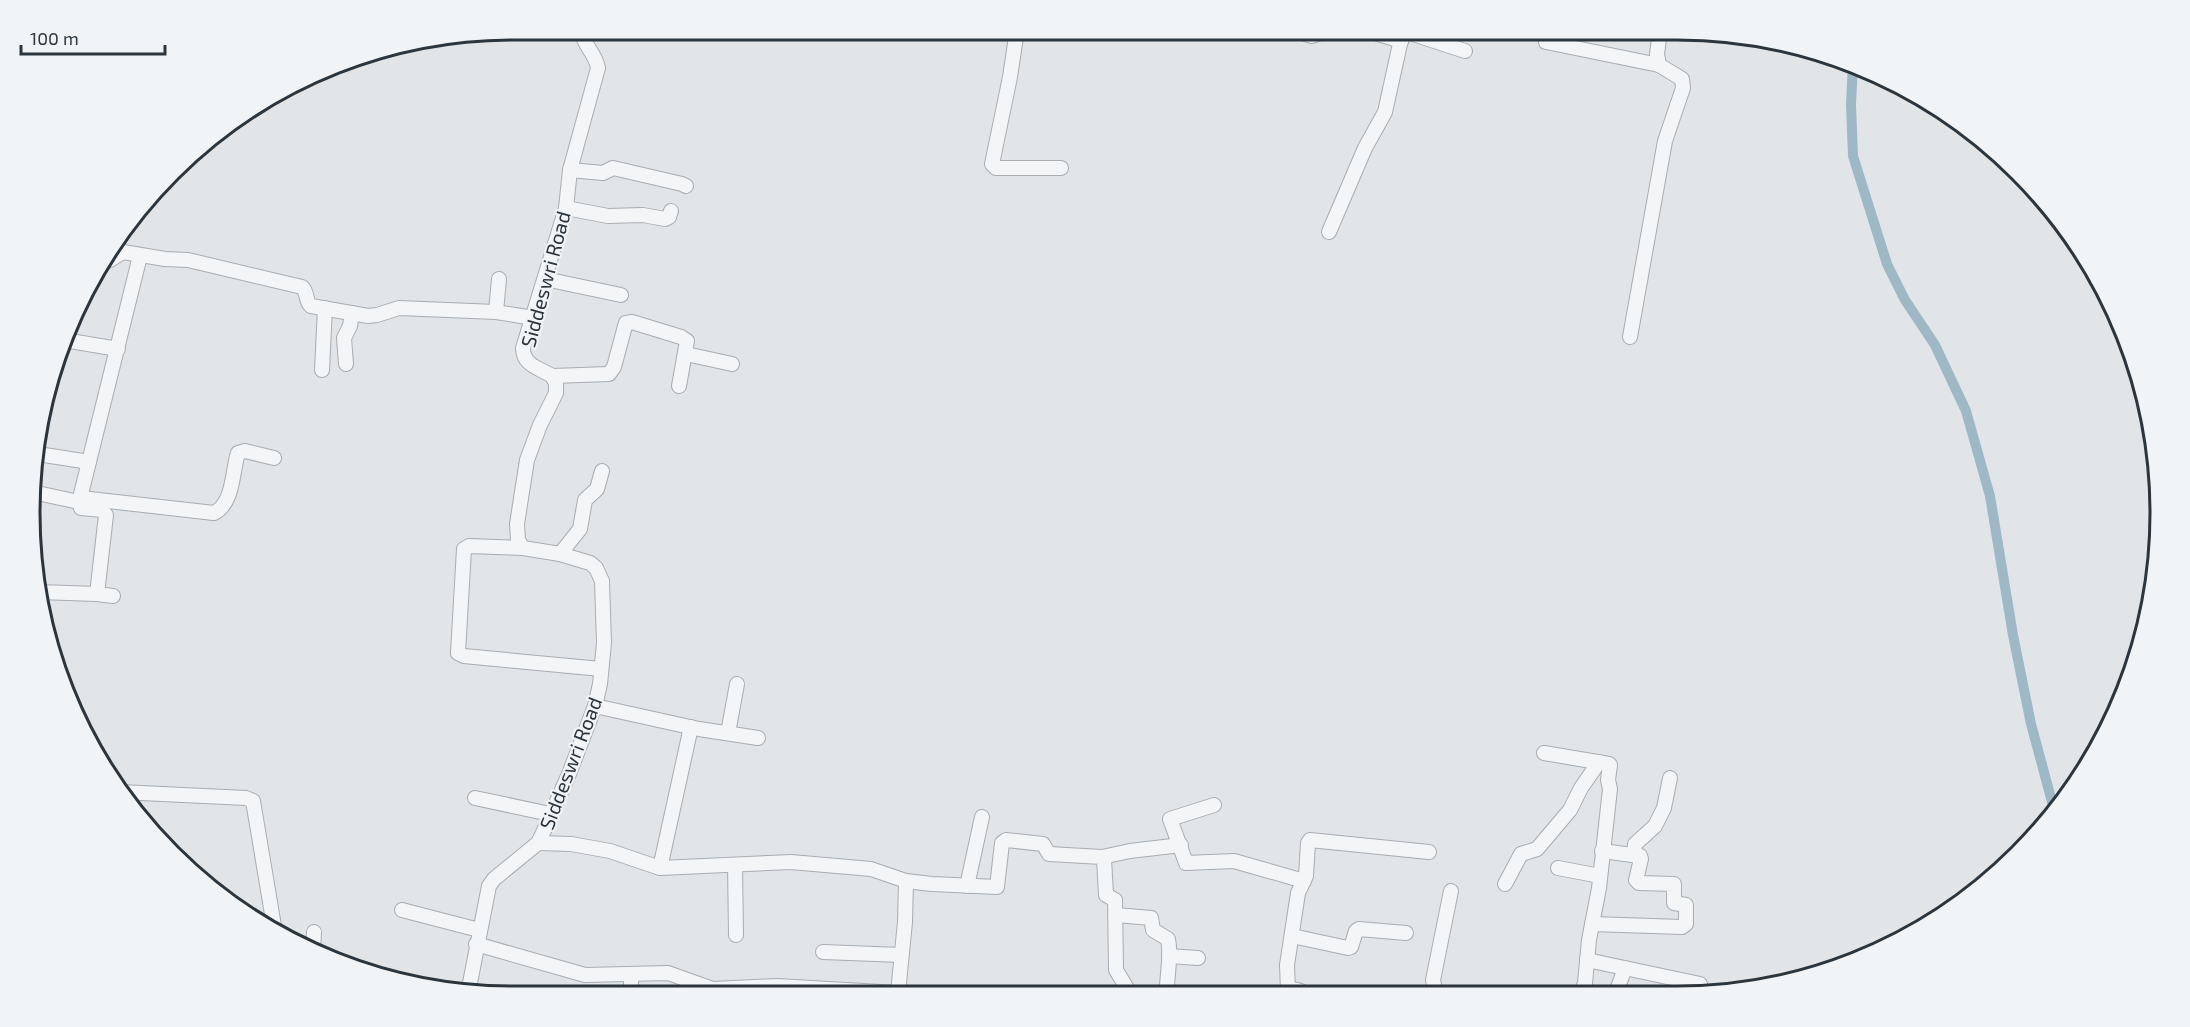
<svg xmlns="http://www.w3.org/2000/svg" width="2190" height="1027" font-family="'Exo 2',sans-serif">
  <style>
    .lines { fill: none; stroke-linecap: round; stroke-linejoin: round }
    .canal { stroke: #9fb8c5; stroke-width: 10 }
    .minor-casing { stroke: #a7adb2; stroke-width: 16 }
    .minor { stroke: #f3f5f7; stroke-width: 14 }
    .labels { text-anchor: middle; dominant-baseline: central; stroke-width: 4.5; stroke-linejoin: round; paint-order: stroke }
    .street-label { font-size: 20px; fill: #2b353e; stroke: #f0f4f6 }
    .rim { fill: none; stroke: #2b353e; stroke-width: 3 }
  </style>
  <rect width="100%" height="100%" fill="#e1e5e8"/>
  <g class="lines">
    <polyline class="canal" points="1853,64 1851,104 1853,156 1887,264 1905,300 1935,345 1966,411 1990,496 2013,635 2031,724 2055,813"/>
    <defs>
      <g id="minor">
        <polyline points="1017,30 1010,77 992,164 996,168 1061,168"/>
        <polyline points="1293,30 1312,36 1329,30"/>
        <polyline points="1366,30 1401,41"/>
        <polyline points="1545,30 1546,42 1659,65"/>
        <polyline points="1404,31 1465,51"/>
        <polyline points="570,170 603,173 613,168 682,184 686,186"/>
        <polyline points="566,208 608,216 643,215 665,219 669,217 671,211"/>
        <polyline points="1329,232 1365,148 1385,112 1400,44 1405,30"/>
        <path d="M103,260H110L123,252L165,259L188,260L302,287C308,292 305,301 311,306L368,316L377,315L399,308L496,312L533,318"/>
        <polyline points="545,279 621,295"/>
        <polyline points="496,312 499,279"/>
        <polyline points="1630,337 1665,141 1683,88 1682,79 1659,65 1657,54 1660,30"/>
        <polyline points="64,340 118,349"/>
        <polyline points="686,354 732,364"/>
        <polyline points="346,364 344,338 350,326 352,313"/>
        <polyline points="322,370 325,308"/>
        <polyline points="552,376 609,374 614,367 625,326 626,323 632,322 681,337 687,341 679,386"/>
        <polyline points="38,454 89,462"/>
        <polyline points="37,493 79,502"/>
        <path d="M81,498L214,513C234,503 232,471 238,453L245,451L274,458"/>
        <polyline points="523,548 469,546 464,549 458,653 464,656 601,669"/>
        <polyline points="560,554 580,529 585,500 597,489 602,471"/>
        <polyline points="39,592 97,594"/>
        <polyline points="113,596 97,594 106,515 102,510 81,508 79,502 140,256"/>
        <polyline points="595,706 699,729 758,738"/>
        <polyline points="728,733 737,684"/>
        <polyline points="1544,753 1609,764 1610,765 1608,780 1610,789 1599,888 1589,940 1585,983 1581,993"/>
        <polyline points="120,792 246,798 253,801 274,926"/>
        <polyline points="475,798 550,814"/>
        <polyline points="1214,805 1170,819 1186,863 1234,861 1304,881"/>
        <polyline points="538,843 571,844 610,851 660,868 791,862 871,869 906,881 905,922 898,993 911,996"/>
        <polyline points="1634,855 1635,844 1655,826 1664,808 1670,778"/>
        <polyline points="1102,857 1130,851 1181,845"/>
        <polyline points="735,865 736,935"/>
        <polyline points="660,868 691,727"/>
        <polyline points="1558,868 1600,876"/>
        <polyline points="906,881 932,884 997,887 1002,843 1006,840 1043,844 1049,854 1102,857 1104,859 1106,895 1115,900 1116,970 1131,995"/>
        <polyline points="1505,884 1521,854 1537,849 1570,810 1581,788 1599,762"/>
        <polyline points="967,886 982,817"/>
        <polyline points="402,910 479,930"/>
        <path d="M1116,915L1151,918L1153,930L1168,939C1172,958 1166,976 1167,995"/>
        <polyline points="1592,924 1682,927 1686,924 1686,905 1674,903 1674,884 1639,883 1636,880 1641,859 1640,856 1602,851"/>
        <polyline points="1292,936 1348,948 1351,947 1356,931 1359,929 1406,933"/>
        <polyline points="476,944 585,975 668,973 713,989 777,986 898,993"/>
        <polyline points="313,950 314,932"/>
        <polyline points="823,952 901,955"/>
        <polyline points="1169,956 1198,958"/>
        <polyline points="1587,960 1700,984"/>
        <polyline points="1288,990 1287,965 1298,893 1306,876 1308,843 1310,840 1429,852"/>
        <path d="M468,993L489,886L494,879L538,843L542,835L569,774L595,706L600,684L604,643L602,581L596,568L590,563L560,554L523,548L518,540L517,524L527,460L540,425L556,393V383L552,376C540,368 523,366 523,348L566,208L570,170L598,68C596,54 583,45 581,30"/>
        <polyline points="1616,993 1625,968"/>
        <path d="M1281,994C1288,988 1299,988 1305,994"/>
        <polyline points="1436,994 1433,980 1451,891"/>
        <polyline points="631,997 631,974"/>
      </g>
    </defs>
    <use href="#minor" class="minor-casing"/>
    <use href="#minor" class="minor"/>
  </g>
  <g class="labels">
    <g class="street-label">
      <text transform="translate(545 279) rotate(-75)">Siddeswri Road</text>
      <text transform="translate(570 763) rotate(-69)">Siddeswri Road</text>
    </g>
  </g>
  <path d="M0 0H2190V1027H0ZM513 40H1677A473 473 0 0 1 2150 513V513A473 473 0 0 1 1677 986H513A473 473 0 0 1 40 513V513A473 473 0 0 1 513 40Z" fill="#f0f4f6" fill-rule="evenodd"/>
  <path class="rim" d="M513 40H1677A473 473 0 0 1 2150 513V513A473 473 0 0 1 1677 986H513A473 473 0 0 1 40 513V513A473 473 0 0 1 513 40Z"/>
  <path d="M21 45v9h144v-9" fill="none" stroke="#2b353e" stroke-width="3"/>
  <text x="30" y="45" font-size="18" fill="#2b353e" stroke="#f0f4f6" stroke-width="4.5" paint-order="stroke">100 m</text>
</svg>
